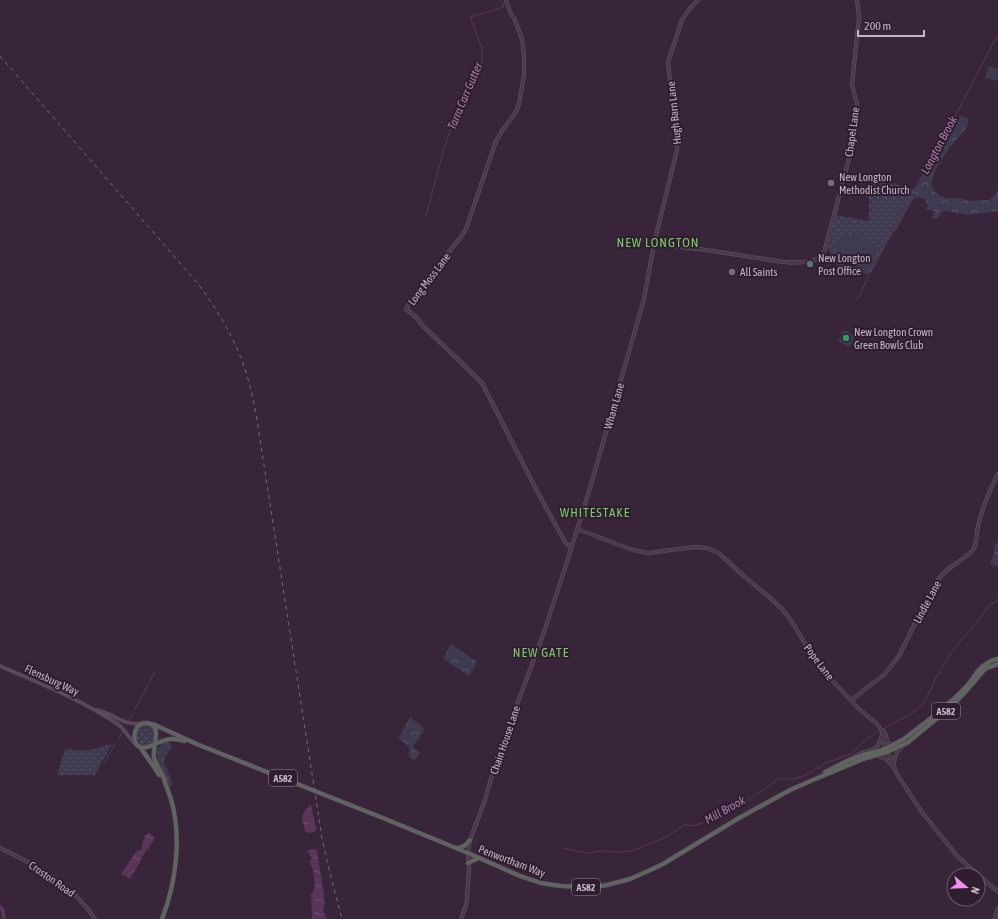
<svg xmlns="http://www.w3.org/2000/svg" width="998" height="919" font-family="'Asap Condensed',sans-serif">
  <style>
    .grass { fill: url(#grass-dots) }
    .forest { fill: url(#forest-crowns) }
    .garden { fill: #3e3a4f }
    .water { fill: url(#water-ripples) }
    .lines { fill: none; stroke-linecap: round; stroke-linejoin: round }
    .stream { stroke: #583559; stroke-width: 1 }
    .river { stroke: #583559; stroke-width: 4 }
    .tertiary-casing { stroke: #685768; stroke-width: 4 }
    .secondary-casing { stroke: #534253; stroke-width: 4 }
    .trunk-casing { stroke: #524152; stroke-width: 5 }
    .tertiary { stroke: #4a394b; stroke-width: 3 }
    .secondary { stroke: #5d475d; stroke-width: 3 }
    .trunk { stroke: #606460; stroke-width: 4 }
    .rail { stroke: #7a647a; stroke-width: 1; stroke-dasharray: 4 4; stroke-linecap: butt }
    .worship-dot { fill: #6b7280; stroke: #2f1e2f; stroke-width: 1.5 }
    .service-dot { fill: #5c6f8a; stroke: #2f1e2f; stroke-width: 1.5 }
    .leisure-dot { fill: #2e9e5b; stroke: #2f1e2f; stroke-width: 1.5 }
    .labels { text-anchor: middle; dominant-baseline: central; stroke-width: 4; stroke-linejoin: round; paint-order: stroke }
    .shield { fill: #2f1e2f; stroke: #998799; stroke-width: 1 }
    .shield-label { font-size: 10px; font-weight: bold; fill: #c6b4c6 }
    .street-label { font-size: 11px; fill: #c6b4c6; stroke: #2f1e2f }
    .poi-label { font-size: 11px; fill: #c6b4c6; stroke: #2f1e2f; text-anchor: start }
    .water-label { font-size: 12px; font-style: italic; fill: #aa7eab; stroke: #2f1e2f }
    .quarter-label { font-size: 13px; letter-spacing: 1px; fill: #7bca6b; stroke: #2f1e2f }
  </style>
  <defs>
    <pattern id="grass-dots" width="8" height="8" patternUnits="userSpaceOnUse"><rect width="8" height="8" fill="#3e3a4f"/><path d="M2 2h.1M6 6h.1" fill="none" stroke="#585467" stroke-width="1.8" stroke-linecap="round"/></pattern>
    <pattern id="forest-crowns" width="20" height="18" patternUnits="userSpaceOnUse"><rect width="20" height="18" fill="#3e3a4f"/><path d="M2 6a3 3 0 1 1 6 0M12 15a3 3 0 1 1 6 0" fill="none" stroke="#585467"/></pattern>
    <pattern id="water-ripples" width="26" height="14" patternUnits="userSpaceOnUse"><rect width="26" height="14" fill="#583559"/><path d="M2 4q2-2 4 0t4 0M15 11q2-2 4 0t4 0" fill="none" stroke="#6e506f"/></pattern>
  </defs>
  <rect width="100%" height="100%" fill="#39253a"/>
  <g class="grass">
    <polygon points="869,179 909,187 915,190 871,272 868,274 839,268 828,249 836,215 869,221"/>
    <circle cx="145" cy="736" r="10"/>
    <path d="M112,744L95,775H57L65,749C74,750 85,752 94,749C100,748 106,745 112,744Z"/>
  </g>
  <g class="forest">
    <path d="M962,116L969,119L966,129L949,148L934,173L932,181V187L935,192L940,196L948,198H960L969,201L980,200H990L998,191V211L969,215L945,211L942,212C938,216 940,220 932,218L934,211L926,209L928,205L925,199L918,197L914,198L895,232H893L939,144L942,143L950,126C955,125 956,118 962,116Z"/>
    <polygon points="998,540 998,567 990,564 994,554 994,547"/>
    <polygon points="451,644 477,662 469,676 443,659"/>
    <polygon points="410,717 425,729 414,745 414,749 420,753 416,759 412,760 409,756 409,747 398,738"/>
    <path d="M169,742L172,746L171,749L165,757L164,762L171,779L172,786L169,787C164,775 145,745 169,742Z"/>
  </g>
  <g class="garden">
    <polygon points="989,66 998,69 998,77 997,81 985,78"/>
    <polygon points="853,235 875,243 876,253 868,274 844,269 836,244 839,238"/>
    <polygon points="844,330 855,336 850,347 838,341"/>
  </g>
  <g class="water">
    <path d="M311,804L316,830L314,832L308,833L305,831C302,815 299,817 311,804Z"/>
    <path d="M148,833H151V835L155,838L152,843H151L149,849L146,850L144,855L142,857C141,862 133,873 130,879L123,875H121L123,871L136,852L142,849C142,843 143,837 148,833Z"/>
    <path d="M310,849H316V850L317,851L324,894V897L325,903C321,913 325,911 327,919H312L311,895C314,892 313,889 315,885L313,870L310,862L312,858L310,856L308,851Z"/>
  </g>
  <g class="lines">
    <g class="stream">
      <polyline points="426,216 443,152 454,119 472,85 482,61 482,48 470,17 504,7 501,0"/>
      <polyline points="857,299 860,296 867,279 897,224 939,143 941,143 998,34"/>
      <polyline points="135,709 155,672"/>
      <polyline points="129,719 132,715"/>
      <polyline points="885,728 911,714 923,704 930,691 936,678 949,656 962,639 971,630 985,611 991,604 998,600"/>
      <polyline points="119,738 122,732"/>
      <polyline points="104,764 115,744"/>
      <polyline points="563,848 586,853 602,851 618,852 632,851 666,837 684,825 687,825 692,826 696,825 715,819 732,808 740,805 772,784 777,779 793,779 803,776 812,772 816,768 820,768 825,763 849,755 858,748 865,740 877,732"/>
    </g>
    <polyline class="river" points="0,907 3,911 4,919"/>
    <defs>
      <g id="tertiary">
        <path d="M506,0L510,12L515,20L522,39L524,55V75L519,104L516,112L502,131L496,141L466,229C459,241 450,251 441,261C429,276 416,292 406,309C413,314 418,318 422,325L471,372L482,383L538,493L565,542L571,548"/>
        <path d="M654,244L706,250L784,262C795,263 814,263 823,256L850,155L856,118L857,103L852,85L859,17L857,0"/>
        <polyline points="577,529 633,550 648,553 694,547 707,548 719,553 738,571 769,597 783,610 792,622 812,655 825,673 859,709 876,723 880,728 883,735 885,749 890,757 897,774 921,811 958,857 998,892"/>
        <path d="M851,701L865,689L884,675L899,656L934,585C939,578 944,572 951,567C958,562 967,557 973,550C978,542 976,534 978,526C982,508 990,490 998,474"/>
        <polyline points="883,730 886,736 887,742 891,744 894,744"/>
        <polyline points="878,756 886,759 895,769"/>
        <path d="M853,758C865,747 877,757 882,735"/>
        <path d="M894,763C894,756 897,751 903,746"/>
        <path d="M0,848C36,865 73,885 95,919"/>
        <polyline points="461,919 466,905 467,898 469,868 468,853 470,840 484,803 497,758 543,635 566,565 590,488 644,299 654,244 677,150 668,62 682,20 690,8 698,0"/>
        <polyline points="995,919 998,908"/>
      </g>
      <g id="secondary">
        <path d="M0,666C39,683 80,699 116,723C126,729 128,739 137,745"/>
        <path d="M97,710C114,714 122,725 141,724"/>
      </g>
      <g id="trunk">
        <polyline points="147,723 155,725 199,745 383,818 468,853 520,876 541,883 561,886 580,887 593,887 607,885 630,879 646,872 663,864 739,818 790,790 813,780 863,759 887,752 907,743 952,706 968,689 984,670 987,668 998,664"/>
        <path d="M155,744C151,746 145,749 140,747C133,745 133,732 138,726C140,724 143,723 146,723C164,725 152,747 154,757C155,763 159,768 162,774C165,782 168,791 171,799C182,837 176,883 162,919"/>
        <path d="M155,744C167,739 172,737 185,741"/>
        <polyline points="140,747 152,764 159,775"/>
        <polyline points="825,772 849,760 866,754 879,751 889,747 904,739 935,715 955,698 968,685 978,671 983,666 991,661 998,659"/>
        <path d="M457,848C464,847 466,845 470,840"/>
        <polyline points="468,863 479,858"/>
      </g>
    </defs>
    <use href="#tertiary" class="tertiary-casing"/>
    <use href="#secondary" class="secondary-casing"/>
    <use href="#trunk" class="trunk-casing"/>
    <use href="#tertiary" class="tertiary"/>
    <use href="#secondary" class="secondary"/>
    <use href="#trunk" class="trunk"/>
    <path class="rail" d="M0,56L199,285C219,312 236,341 246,372C252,392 256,412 259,433L322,838L329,870L342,919"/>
  </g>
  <g class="worship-dot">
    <circle cx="831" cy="183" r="4"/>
    <circle cx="732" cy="272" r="4"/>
  </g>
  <circle class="service-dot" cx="810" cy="264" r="4"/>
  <circle class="leisure-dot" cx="846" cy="338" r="4"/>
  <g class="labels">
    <g class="shield">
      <rect x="932" y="703" width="28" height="16" rx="3"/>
      <rect x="269" y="770" width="28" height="16" rx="3"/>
      <rect x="572" y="879" width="28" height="16" rx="3"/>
    </g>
    <g class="shield-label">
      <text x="946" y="711">A582</text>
      <text x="283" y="778">A582</text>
      <text x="586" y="887">A582</text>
    </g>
    <g class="street-label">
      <text transform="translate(674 113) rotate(-96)">Hugh Barn Lane</text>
      <text transform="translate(852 132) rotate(-82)">Chapel Lane</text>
      <text transform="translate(429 279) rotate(-53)">Long Moss Lane</text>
      <text transform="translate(614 406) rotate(-74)">Wham Lane</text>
      <text transform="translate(927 602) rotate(-62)">Lindle Lane</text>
      <text transform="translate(819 662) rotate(53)">Pope Lane</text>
      <text transform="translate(52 680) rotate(25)">Flensburg Way</text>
      <text transform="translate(505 740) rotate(-71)">Chain House Lane</text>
      <text transform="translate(512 861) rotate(21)">Penwortham Way</text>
      <text transform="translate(52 879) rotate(35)">Croston Road</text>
    </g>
    <g class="poi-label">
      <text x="839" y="177">New Longton<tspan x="839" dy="13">Methodist Church</tspan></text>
      <text x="818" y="258">New Longton<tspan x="818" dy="13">Post Office</tspan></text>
      <text x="740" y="272">All Saints</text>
      <text x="854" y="332">New Longton Crown<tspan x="854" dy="13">Green Bowls Club</tspan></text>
    </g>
    <g class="water-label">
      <text transform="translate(465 96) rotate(-67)">Tarra Carr Gutter</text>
      <text transform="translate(939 145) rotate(-62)">Longton Brook</text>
      <text transform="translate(725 810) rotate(-29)">Mill Brook</text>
    </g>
    <g class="quarter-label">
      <text x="658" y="242">NEW LONGTON</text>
      <text x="595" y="512">WHITESTAKE</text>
      <text x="541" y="652">NEW GATE</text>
    </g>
  </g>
  <g transform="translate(966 887) rotate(109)"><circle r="19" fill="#2f1e2f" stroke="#6b5a6b"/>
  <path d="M0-3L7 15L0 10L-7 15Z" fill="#ee91ed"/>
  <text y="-6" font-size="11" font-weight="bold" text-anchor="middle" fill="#c6b4c6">N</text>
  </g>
  <path d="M858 30v6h66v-6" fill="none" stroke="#c6b4c6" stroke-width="2"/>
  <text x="864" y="30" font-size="12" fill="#c6b4c6" stroke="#2f1e2f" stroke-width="3" paint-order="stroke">200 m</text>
</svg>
